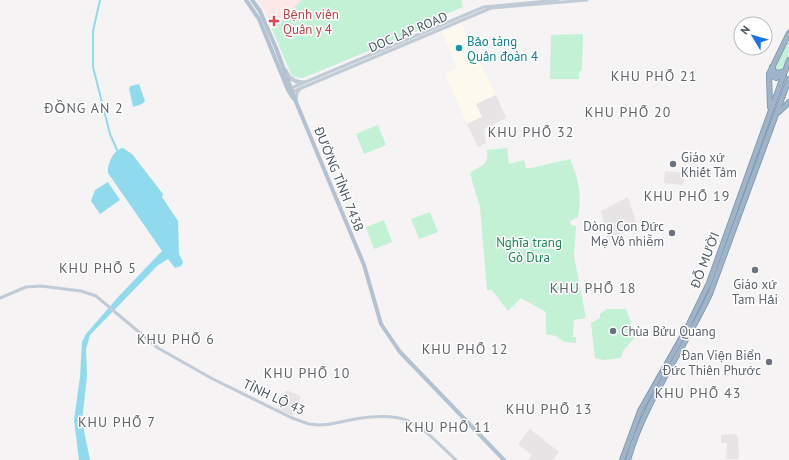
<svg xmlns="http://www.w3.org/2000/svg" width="789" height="460" font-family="'PT Sans',sans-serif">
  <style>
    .commercial { fill: #fdf9ef }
    .education { fill: #e6e4e5 }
    .medical { fill: #fce8e6 }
    .green { fill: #c3f1d5 }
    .water { fill: #90daee }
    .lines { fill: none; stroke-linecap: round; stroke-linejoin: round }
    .canal { stroke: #90daee; stroke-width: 2 }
    .trunk-casing { stroke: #7690ad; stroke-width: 6 }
    .secondary { stroke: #c1cbd6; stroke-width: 3 }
    .primary { stroke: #b3c2d1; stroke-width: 4 }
    .trunk { stroke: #9fb4c9; stroke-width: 4.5 }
    .health-dot { fill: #e0444e; stroke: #fff; stroke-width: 1.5 }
    .culture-dot { fill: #0f9aa8; stroke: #fff; stroke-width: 1.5 }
    .worship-dot { fill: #6b7280; stroke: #fff; stroke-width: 1.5 }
    .labels { text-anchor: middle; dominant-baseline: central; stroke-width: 3; stroke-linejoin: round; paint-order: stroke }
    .health-label { font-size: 13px; fill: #be3a42; stroke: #fff; text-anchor: start }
    .street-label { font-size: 13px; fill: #4a5661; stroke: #fff }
    .culture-label { font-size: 13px; fill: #0d838f; stroke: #fff; text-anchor: start }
    .worship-label { font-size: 13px; fill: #5b616d; stroke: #fff; text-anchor: start }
    .park-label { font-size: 13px; fill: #17864f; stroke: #fff }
    .neighbourhood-label { font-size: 14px; letter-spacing: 1px; fill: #5f6368; stroke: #fff }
  </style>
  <rect width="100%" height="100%" fill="#f5f3f3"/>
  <polygon class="commercial" points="462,23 470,41 466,43 472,54 478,59 496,95 476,104 482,117 467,124 445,74 457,68 442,32"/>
  <g class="education">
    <polygon points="496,95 506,118 484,129 486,143 478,147 467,124 482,117 476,104"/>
    <polygon points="665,171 685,173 683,185 664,183"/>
    <polygon points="628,197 638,228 607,238 601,211"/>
    <polygon points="286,390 301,396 293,416 277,409"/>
    <polygon points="530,429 559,452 553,460 528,460 532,455 518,444"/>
    <polygon points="735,434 738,438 739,459 726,459 727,443 721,443 721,435"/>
  </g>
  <polygon class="medical" points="257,0 302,0 272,29 264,9"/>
  <g class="green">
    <polygon points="302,0 461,0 463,7 446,14 448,18 303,78 294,77 291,74 272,29"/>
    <polygon points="583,34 582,70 579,72 579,79 550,79 551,35"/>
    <path d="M789,39C789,53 789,64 779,73L775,69V66Z"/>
    <polygon points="378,125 386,145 364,154 356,134"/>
    <path d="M507,148L509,164L524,160L526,168H531L570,159C579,180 582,195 578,217L570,221L571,225L576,226L574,256L586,318L574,320L573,337H576V343L564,342L556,336L546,334V312L521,298L508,311L492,290H487L480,207L470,174C478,164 489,169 487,150Z"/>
    <polygon points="430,212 438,232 419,239 411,219"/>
    <polygon points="384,220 392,242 374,249 366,227"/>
    <polygon points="607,309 626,309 636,336 623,351 621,358 604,360 595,358 591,323 600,318 600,314"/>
  </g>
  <g class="water">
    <polygon points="139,84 145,101 142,104 133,107 129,88 131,86"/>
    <path d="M123,148L132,154L163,194L162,197L178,221L179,254L183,262L181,266L175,268L168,259L157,266L90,335L86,349L87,376L82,421L90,460H79L74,420L80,377L82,342L86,334L119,296L162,251L108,173C107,164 114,149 123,148Z"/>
    <polygon points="108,182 120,200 100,214 91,201 95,190"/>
  </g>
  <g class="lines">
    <polyline class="canal" points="100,0 93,31 93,67 110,134 117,150"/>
    <defs>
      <g id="trunk">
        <polyline points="772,67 775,73 784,72"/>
        <polyline points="769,74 776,78 784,75"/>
        <polyline points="770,107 769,74 789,33"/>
        <polyline points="779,112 789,102"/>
        <polyline points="622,460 640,411 687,328 709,283 789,60"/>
        <path d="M628,460C645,400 684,350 710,294L789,79"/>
      </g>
    </defs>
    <use href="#trunk" class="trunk-casing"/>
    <g class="secondary">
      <path d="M286,70C290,79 295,82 305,82"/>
      <polyline points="288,78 300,84"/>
      <polyline points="289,89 484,7 558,0"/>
      <polyline points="292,92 491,8 587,0"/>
      <polyline points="296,100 297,93 300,89"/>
      <path d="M0,298L26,287L41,286L81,291L96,296L158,348L211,378L292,418L309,424L319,425C331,425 343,421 355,419C412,410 417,424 456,460"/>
    </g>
    <g class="primary">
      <polyline points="246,0 259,19 288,90 293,98"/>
      <polyline points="252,0 260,11 276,48 296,102 364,265 381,324 400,352 504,460"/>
    </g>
    <use href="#trunk" class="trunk"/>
  </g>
  <path class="health-dot" d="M272 15h4v4h4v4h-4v4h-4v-4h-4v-4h4z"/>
  <circle class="culture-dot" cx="459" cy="48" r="4"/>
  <g class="worship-dot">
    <circle cx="673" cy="164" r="4"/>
    <circle cx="672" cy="233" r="4"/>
    <circle cx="755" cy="270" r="4"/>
    <circle cx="613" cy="331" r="4"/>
    <circle cx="769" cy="362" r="4"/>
  </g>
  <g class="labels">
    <g class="health-label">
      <text x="283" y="14">Bệnh viên<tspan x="283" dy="15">Quân y 4</tspan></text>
    </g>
    <g class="street-label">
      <text transform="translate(408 32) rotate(-23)">DOC LAP ROAD</text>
      <text transform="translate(339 179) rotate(68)">ĐƯỜNG TỈNH 743B</text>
      <text transform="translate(705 260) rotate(-69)">ĐỖ MƯỜI</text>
      <text transform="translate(274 397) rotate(25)">TỈNH LỘ 43</text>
    </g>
    <g class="culture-label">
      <text x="467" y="41">Bảo tàng<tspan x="467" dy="15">Quân đoàn 4</tspan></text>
    </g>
    <g class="worship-label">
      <text x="681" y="157">Giáo xứ<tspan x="681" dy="15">Khiết Tâm</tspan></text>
      <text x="664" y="226" text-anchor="end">Dòng Con Đức<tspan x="664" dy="15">Mẹ Vô nhiễm</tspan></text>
      <text x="755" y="284" text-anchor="middle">Giáo xứ<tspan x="755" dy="15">Tam Hải</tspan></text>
      <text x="621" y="331">Chùa Bửu Quang</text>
      <text x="761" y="355" text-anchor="end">Đan Viện Biển<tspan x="761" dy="15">Đức Thiên Phước</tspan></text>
    </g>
    <g class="park-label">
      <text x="529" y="242">Nghĩa trang<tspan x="529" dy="15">Gò Dưa</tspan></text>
    </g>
    <g class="neighbourhood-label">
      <text x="654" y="76">KHU PHỐ 21</text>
      <text x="84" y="108">ĐỒNG AN 2</text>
      <text x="628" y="112">KHU PHỐ 20</text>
      <text x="531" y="132">KHU PHỐ 32</text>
      <text x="687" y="196">KHU PHỐ 19</text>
      <text x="98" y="268">KHU PHỐ 5</text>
      <text x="593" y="288">KHU PHỐ 18</text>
      <text x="176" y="339">KHU PHỐ 6</text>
      <text x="465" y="349">KHU PHỐ 12</text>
      <text x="307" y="373">KHU PHỐ 10</text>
      <text x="698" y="393">KHU PHỐ 43</text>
      <text x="549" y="409">KHU PHỐ 13</text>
      <text x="117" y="422">KHU PHỐ 7</text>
      <text x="448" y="427">KHU PHỐ 11</text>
    </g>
  </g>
  <g transform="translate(753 36) rotate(308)"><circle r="19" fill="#ffffff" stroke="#b7bbc0"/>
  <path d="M0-3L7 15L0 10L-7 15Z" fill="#1a73e8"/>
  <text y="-6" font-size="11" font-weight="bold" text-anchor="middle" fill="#4a5661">N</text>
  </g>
</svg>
